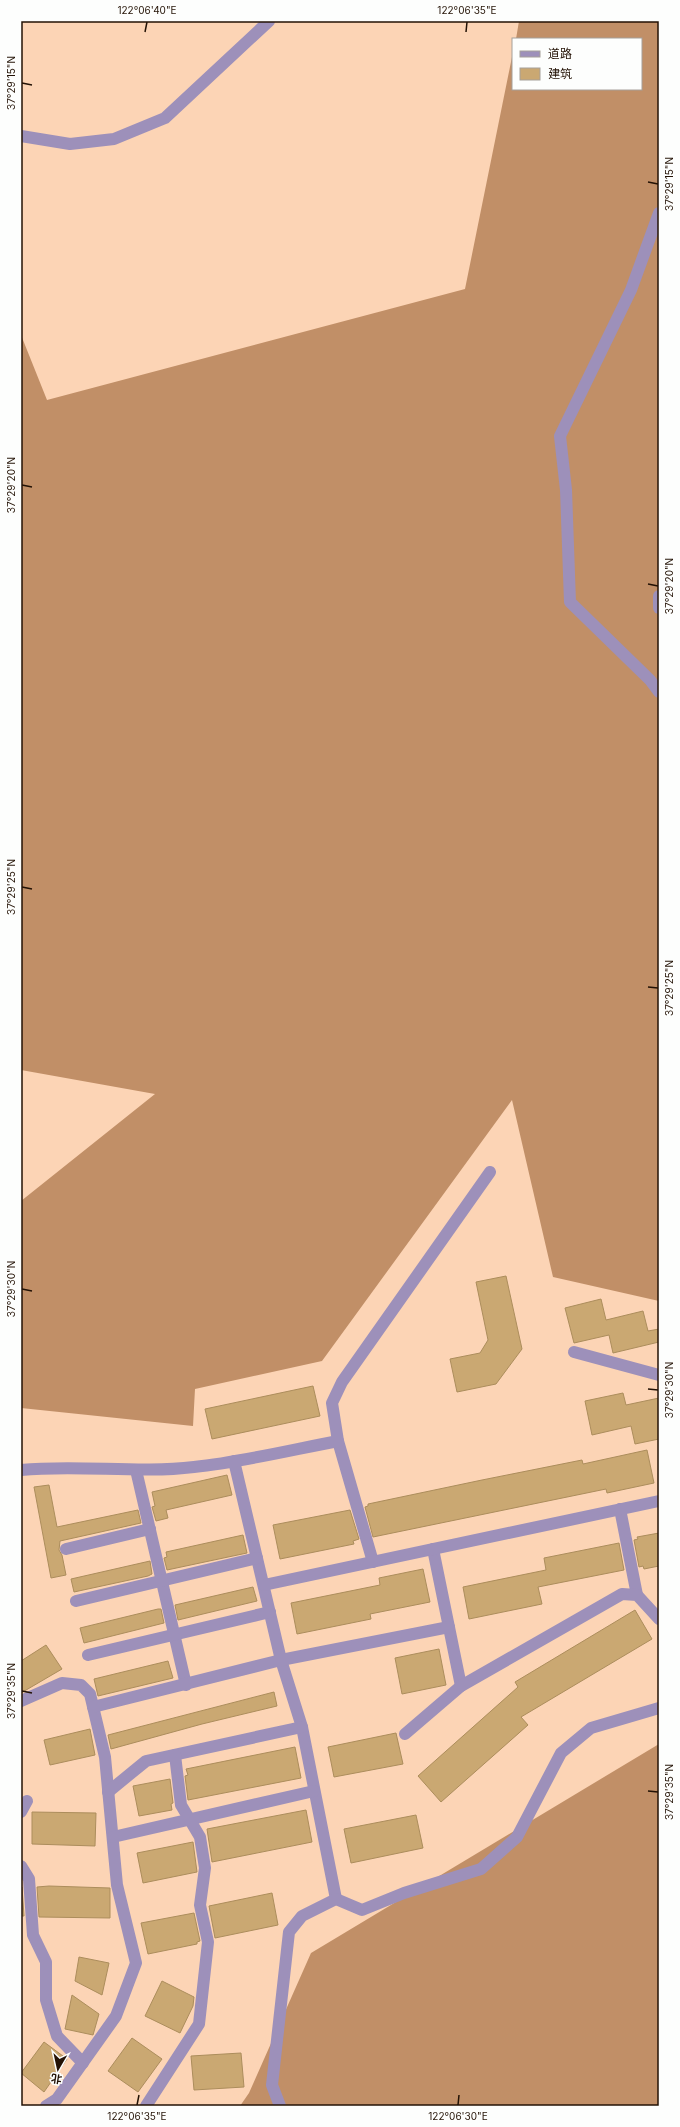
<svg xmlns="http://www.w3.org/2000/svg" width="680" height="2127" font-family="Inter,'Noto Sans SC',sans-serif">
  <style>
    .forest { fill: #c18f67 }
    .building { fill: #caa872; stroke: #ac8d5c }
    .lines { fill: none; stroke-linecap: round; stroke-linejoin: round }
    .minor { stroke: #9d90ba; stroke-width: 12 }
    .ticks { fill: none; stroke: #231205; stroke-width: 1.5 }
    .neatline { fill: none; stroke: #231205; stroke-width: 1.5 }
    .ticks-label { font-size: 10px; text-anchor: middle; fill: #231205 }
  </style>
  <rect width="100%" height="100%" fill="#fcd4b5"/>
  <g class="forest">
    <polygon points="519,21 659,21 659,1301 553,1277 512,1100 322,1361 195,1389 193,1426 21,1408 21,1201 155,1094 21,1070 21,335 47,400 465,289 513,52 513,89 641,89 641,39 516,39"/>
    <polygon points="659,1744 659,2106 240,2106 249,2093 311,1953"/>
  </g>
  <g class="building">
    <polygon points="506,1276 522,1349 496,1384 457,1392 450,1359 480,1353 488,1340 476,1282"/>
    <polygon points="601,1299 606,1320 643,1311 648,1331 659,1329 659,1342 613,1353 609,1335 574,1343 565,1308"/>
    <polygon points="313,1386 320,1416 212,1439 205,1409"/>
    <polygon points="623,1393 626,1405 659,1398 659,1439 635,1444 631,1426 592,1435 585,1401"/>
    <polygon points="647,1450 654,1483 607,1493 606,1489 373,1537 365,1507 368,1506 368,1504 482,1480 582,1460 583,1464"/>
    <polygon points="227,1475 232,1495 166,1510 168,1518 156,1521 152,1507 155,1506 152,1492"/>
    <polygon points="49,1485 57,1527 138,1510 141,1523 60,1541 59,1550 62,1555 66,1575 51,1578 34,1487"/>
    <polygon points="350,1510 359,1539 353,1541 354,1544 280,1559 273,1525"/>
    <polygon points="659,1533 659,1566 644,1569 643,1566 639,1567 634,1540 638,1539 637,1537"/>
    <polygon points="243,1535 247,1553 167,1570 164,1558 167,1557 166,1552"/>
    <polygon points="619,1543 624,1570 538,1587 542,1604 469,1619 463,1587 546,1570 544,1558"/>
    <polygon points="150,1561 152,1574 148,1576 74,1592 71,1579"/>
    <polygon points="423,1569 430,1602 370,1614 371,1619 297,1634 291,1603 380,1585 379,1578"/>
    <polygon points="253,1587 257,1601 178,1620 175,1605"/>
    <polygon points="158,1609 161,1609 164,1623 84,1643 80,1628"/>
    <polygon points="635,1610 652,1639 521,1717 528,1725 441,1802 418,1776 518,1687 515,1682"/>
    <polygon points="46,1645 62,1669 21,1693 21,1661"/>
    <polygon points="439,1649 446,1685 402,1694 395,1658"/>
    <polygon points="168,1661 173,1678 98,1696 94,1679"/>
    <polygon points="274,1692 277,1706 202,1724 111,1749 108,1735"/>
    <polygon points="90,1729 95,1755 50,1765 44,1740"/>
    <polygon points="396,1733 403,1764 334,1777 328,1747"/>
    <polygon points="295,1747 301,1778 188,1800 185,1776 188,1775 186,1769"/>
    <polygon points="170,1779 173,1803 171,1804 172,1810 139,1816 133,1786"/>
    <polygon points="306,1810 312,1842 212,1862 207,1829"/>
    <polygon points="32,1812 96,1813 95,1846 32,1844"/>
    <polygon points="416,1815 423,1848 351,1863 344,1829"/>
    <polygon points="193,1842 197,1872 143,1883 137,1853"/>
    <polygon points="49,1886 110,1888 110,1918 39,1917 37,1887"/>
    <polygon points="21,1887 22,1887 24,1916 21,1916"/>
    <polygon points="272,1893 278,1925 215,1938 209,1906"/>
    <polygon points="194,1913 200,1941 197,1942 197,1944 148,1954 141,1923"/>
    <polygon points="79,1957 109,1963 102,1995 75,1981"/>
    <polygon points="162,1981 194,1997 193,2006 180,2033 145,2016"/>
    <polygon points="72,1995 99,2014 93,2035 65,2029"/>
    <polygon points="132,2038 162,2059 138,2092 108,2071"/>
    <polygon points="44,2042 67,2059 44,2092 21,2073"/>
    <polygon points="241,2053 244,2087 194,2090 191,2056"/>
  </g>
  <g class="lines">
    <g class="minor">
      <polyline points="21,136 70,144 114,139 165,118 269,21"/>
      <polyline points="659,213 631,290 560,436 566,490 570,602 650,680 659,692"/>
      <polyline points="659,596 659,608"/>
      <polyline points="574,1352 659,1375"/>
      <polyline points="338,1441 373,1562"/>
      <polyline points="234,1461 281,1660 302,1727 336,1899"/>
      <path d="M21,1470C79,1464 137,1474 194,1467C242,1462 291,1450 338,1441L332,1403L342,1382L490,1172"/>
      <polyline points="136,1470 186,1685"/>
      <polyline points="620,1509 637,1595"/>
      <polyline points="66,1549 150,1529"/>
      <polyline points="433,1549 461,1686"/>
      <polyline points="264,1585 659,1501"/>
      <polyline points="76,1601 257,1558"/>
      <polyline points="88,1655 270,1612"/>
      <polyline points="21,1701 62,1683 81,1685 90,1694 105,1757 117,1885 136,1963 116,2016 57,2099 46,2106"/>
      <polyline points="93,1707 281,1660 449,1627"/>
      <polyline points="405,1734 461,1686 622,1594 637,1595 659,1619"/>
      <polyline points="108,1792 146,1761 302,1727"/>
      <polyline points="21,1812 27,1801"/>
      <polyline points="113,1837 314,1791"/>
      <polyline points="21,1866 29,1879 33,1935 46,1962 46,2000 57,2036 83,2063"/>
      <polyline points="146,2106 199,2024 208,1942 200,1905 205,1868 200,1837 181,1805 175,1755"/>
      <polyline points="280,2106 272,2085 289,1932 302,1916 336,1899 362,1910 404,1893 481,1869 517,1837 561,1753 591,1728 659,1708"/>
    </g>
  </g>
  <path class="ticks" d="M145,32L147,22M466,32L467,22M22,83L32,85M648,182L658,184M22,485L32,487M648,584L658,586M22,887L32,889M648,987L658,988M22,1289L32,1291M648,1389L658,1390M22,1691L32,1693M648,1791L658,1792M137,2105L139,2095M458,2105L459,2095"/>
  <rect width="680" height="2127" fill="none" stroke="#fdfefd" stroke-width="44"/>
  <rect x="512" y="38" width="130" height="52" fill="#fdfefd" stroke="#a6a09a"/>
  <rect x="520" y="51" width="20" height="6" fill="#9d90ba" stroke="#a6a09a"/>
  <text x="548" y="58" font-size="12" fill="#231205">道路</text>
  <rect x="520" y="68" width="20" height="12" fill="#caa872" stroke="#a6a09a"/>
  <text x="548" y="78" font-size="12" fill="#231205">建筑</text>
  <g transform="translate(58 2069) rotate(189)" stroke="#fdfefd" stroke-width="3" paint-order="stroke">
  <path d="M0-3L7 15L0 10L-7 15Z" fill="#231205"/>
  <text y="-6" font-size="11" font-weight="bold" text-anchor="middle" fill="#231205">北</text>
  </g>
  <rect x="22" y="22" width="636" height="2083" class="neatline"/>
  <g class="ticks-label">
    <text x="147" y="14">122°06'40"E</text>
    <text x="467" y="14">122°06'35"E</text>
    <text transform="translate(11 83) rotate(-90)" y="4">37°29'15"N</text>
    <text transform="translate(669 184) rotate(-90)" y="4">37°29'15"N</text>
    <text transform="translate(11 485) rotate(-90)" y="4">37°29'20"N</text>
    <text transform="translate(669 586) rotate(-90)" y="4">37°29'20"N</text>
    <text transform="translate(11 887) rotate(-90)" y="4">37°29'25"N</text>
    <text transform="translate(669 988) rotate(-90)" y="4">37°29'25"N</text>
    <text transform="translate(11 1289) rotate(-90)" y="4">37°29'30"N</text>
    <text transform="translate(669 1390) rotate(-90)" y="4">37°29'30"N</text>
    <text transform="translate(11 1691) rotate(-90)" y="4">37°29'35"N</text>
    <text transform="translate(669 1792) rotate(-90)" y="4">37°29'35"N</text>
    <text x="137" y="2120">122°06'35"E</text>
    <text x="458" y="2120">122°06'30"E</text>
  </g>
</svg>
